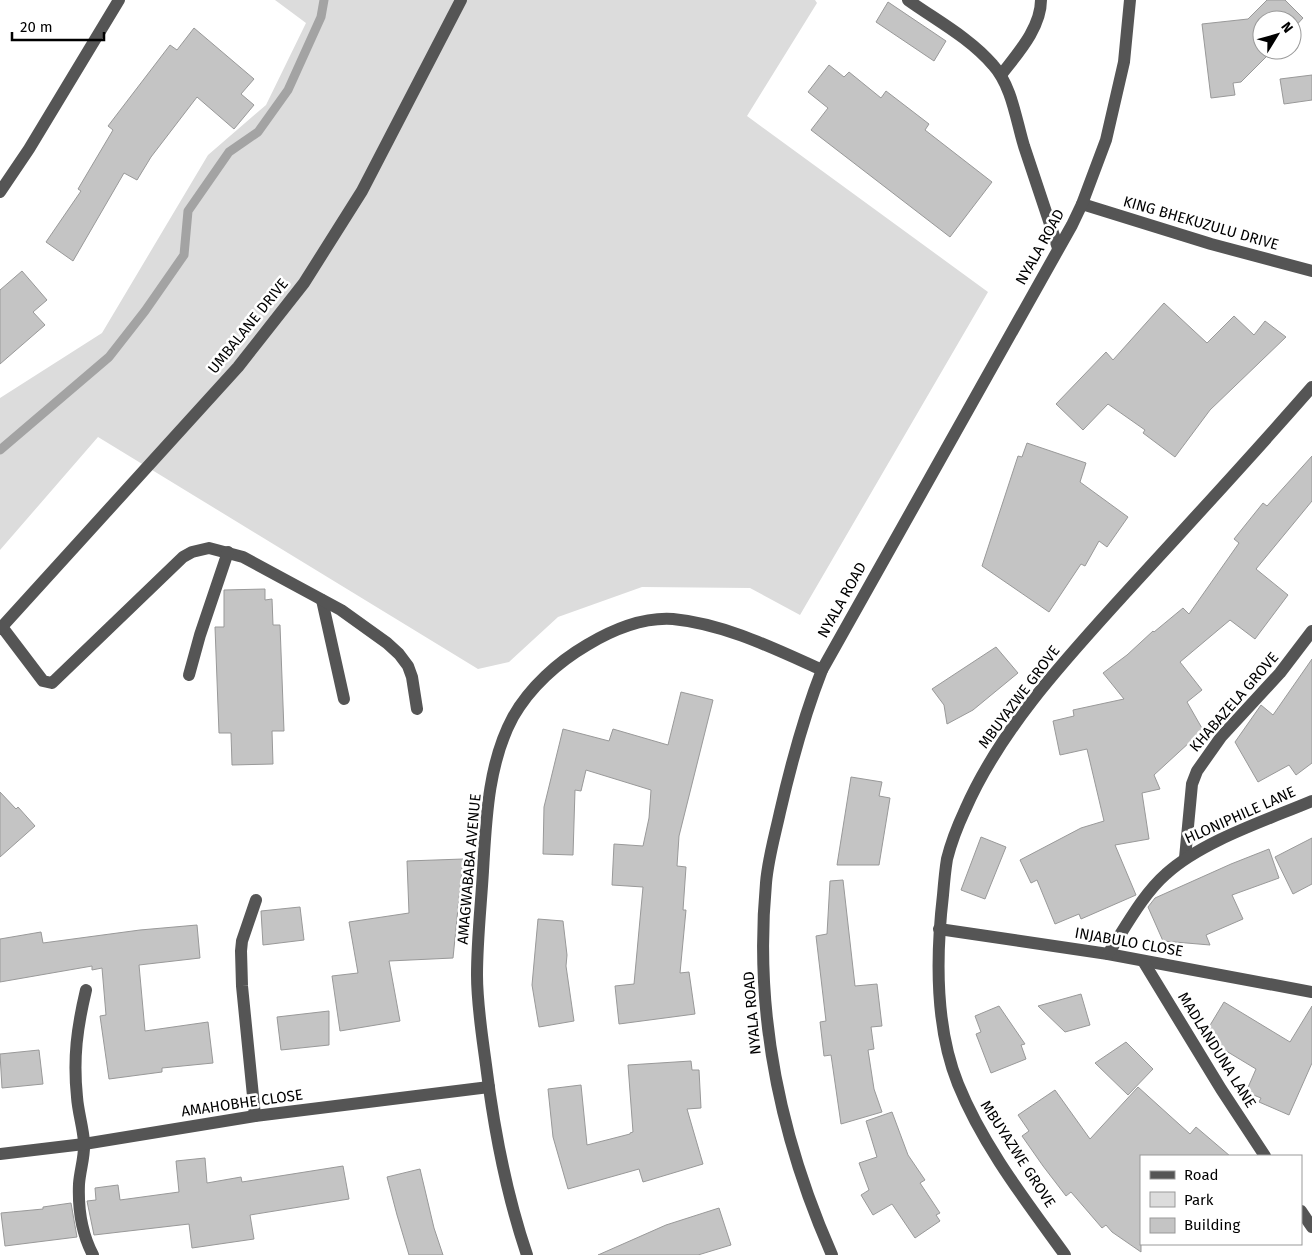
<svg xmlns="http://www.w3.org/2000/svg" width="1312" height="1255" font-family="'Fira Sans',sans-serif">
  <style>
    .green { fill: #dcdcdc }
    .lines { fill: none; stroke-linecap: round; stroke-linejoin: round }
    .stream { stroke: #a3a3a3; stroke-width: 9 }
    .building { fill: #c4c4c4; stroke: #999 }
    .minor { stroke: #555; stroke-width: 12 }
    .labels { text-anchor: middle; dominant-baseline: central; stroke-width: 5; stroke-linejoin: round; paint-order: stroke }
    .street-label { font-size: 15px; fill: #000; stroke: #fff }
  </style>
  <rect width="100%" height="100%" fill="#fff"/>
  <polygon class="green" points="275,0 815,0 817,3 747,116 988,292 800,615 750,588 642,587 558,617 509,662 478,669 98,437 0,550 0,398 102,333 208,155 266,105 306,23"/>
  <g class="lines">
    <polyline class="stream" points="0,450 109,357 145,311 184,255 188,211 229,152 258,132 288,90 321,17 324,0"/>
  </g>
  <g class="building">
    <polygon points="1267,0 1285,0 1303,18 1292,30 1292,20 1262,20 1262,50 1273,50 1241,82 1233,83 1235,95 1211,98 1202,24 1248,19"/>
    <polygon points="888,2 946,41 934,61 876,22"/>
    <polygon points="194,28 254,79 241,94 254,105 234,129 197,97 151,157 137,180 124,173 73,261 46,242 81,191 78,189 113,130 108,126 170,45 177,50"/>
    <polygon points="829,65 844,77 849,72 881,98 886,91 929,124 925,130 992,182 950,237 811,130 828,108 808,92"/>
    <polygon points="1312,75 1312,100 1284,104 1280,79"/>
    <polygon points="22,271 47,300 33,312 45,325 0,364 0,290"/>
    <polygon points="1164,303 1207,343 1234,316 1254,335 1265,321 1286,337 1210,410 1175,457 1143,433 1145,430 1108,404 1083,430 1056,404 1106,352 1113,360"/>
    <polygon points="1027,443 1086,463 1080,482 1128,517 1107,547 1099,541 1085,566 1081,564 1049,612 982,566 1018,456 1022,457"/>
    <polygon points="1312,456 1312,501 1256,569 1288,595 1255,639 1230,620 1180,662 1202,690 1187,702 1203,730 1154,775 1160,789 1142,793 1149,839 1115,845 1136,895 1081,919 1079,914 1055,924 1037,880 1031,883 1020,860 1081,828 1104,821 1087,749 1060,755 1053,721 1074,716 1073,710 1124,699 1103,673 1127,655 1153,631 1154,632 1183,608 1189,614 1239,543 1234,539 1263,503 1267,506"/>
    <polygon points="265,589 265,600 272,599 273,625 280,625 284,731 272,731 273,764 232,765 231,733 219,733 215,627 224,627 224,590"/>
    <polygon points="996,647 1018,673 973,710 947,724 944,705 932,689"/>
    <polygon points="1312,659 1312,763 1296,775 1289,765 1258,782 1235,742 1261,705 1273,715"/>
    <polygon points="681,692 713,700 679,836 677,866 686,867 683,910 686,910 680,973 689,972 695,1014 619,1024 615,986 634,984 643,887 612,885 614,844 643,846 649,818 651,790 586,770 581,791 575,790 573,855 543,854 544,807 563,729 609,741 613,729 668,745"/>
    <polygon points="851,777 882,782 879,796 890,798 879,865 837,865"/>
    <polygon points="0,792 16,809 18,807 35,826 0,857"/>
    <polygon points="981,837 1006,847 985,899 961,890"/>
    <polygon points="1312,838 1312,884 1293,894 1275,857"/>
    <polygon points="1269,849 1279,878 1232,895 1243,919 1206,935 1210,945 1163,941 1148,907 1155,898 1231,864"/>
    <polygon points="463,859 453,958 389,961 400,1021 340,1031 332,976 358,973 349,922 409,913 407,861"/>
    <polygon points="843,880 855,986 877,984 882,1026 871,1027 874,1049 868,1050 874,1089 882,1112 841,1124 831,1055 824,1056 820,1022 826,1021 816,936 827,934 830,881"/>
    <polygon points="300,907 304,940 263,945 261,911"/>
    <polygon points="538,919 563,921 567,955 566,966 574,1021 539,1027 532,985"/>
    <polygon points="197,925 200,958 139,965 145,1031 208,1022 213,1063 162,1068 162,1072 109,1079 100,1016 106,1015 102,968 92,970 92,966 0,982 0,939 41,932 43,943 140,930"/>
    <polygon points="1081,994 1090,1025 1065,1032 1038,1006"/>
    <polygon points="1224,1002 1290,1042 1312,1006 1312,1063 1289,1115 1259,1102 1261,1098 1246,1092 1256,1069 1203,1037"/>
    <polygon points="999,1006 1025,1044 1021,1045 1026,1059 991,1073 976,1034 981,1032 975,1016"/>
    <polygon points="329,1011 329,1045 281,1050 277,1017"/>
    <polygon points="1126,1042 1153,1069 1128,1095 1095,1063"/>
    <polygon points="39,1050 43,1084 2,1088 0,1054"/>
    <polygon points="691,1061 692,1070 699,1070 701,1108 687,1109 703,1164 643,1182 639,1169 568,1189 553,1137 548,1089 581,1085 587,1145 630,1134 630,1133 633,1132 628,1065"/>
    <polygon points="1138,1087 1190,1134 1196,1127 1230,1156 1141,1156 1141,1252 1112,1232 1106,1225 1102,1228 1071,1192 1066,1196 1043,1166 1022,1136 1029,1131 1018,1115 1055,1090 1090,1139"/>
    <polygon points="892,1112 908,1155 925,1180 920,1183 940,1213 936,1215 940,1221 915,1238 892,1204 873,1215 861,1195 869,1190 859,1163 877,1157 866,1121"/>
    <polygon points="205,1158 207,1183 241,1177 242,1182 343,1166 349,1199 250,1215 254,1239 192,1248 189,1224 94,1235 87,1201 96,1200 95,1188 118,1185 120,1200 179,1192 176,1161"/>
    <polygon points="420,1169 434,1228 443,1255 409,1255 397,1215 387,1177"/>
    <polygon points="71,1203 77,1237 5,1246 1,1213 43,1209 43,1207"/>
    <polygon points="719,1208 731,1245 698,1255 598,1255 666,1225"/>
  </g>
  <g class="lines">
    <g class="minor">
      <path d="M908,0C936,20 970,38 993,65C1012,86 1016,120 1024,146C1035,180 1047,214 1058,248"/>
      <path d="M1001,75C1017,54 1041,28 1041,0"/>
      <polyline points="0,192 29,149 119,0"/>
      <polyline points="1082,204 1211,244 1312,271"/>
      <polyline points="322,600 344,699"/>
      <polyline points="2,627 43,681 52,683 183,557 192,552 209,548 243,557 341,610 387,643 399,654 408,666 412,677 417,709"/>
      <polyline points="0,629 238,367 304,283 362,191 461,0"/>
      <polyline points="189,675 200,635 228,552"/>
      <polyline points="1185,858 1192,784 1197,771 1221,737 1280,673 1312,631"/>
      <polyline points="939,929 1108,954 1312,992"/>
      <path d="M1108,954C1125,928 1143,894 1166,874C1202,841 1267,820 1312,801"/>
      <polyline points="1143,961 1221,1089 1265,1156"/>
      <path d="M86,990C77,1028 73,1058 77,1097C78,1112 83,1127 84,1142C85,1156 80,1170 79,1184C78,1208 82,1234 93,1255"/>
      <polyline points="255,1116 242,986 241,951 242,941 256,900"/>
      <polyline points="0,1154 84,1144 255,1116 489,1087"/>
      <polyline points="1301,1211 1312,1227"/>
      <path d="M527,1255C506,1193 494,1130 486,1065C482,1035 477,1005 477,975C477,941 481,905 483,871C486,820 488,763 513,717C530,687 558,662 587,645C612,630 643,617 673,619C725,624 775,649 822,670"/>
      <path d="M832,1255C780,1137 754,1011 766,883C768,859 775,835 780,812C791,764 804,716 822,670L1072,225L1082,204L1106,140L1124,62L1130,0"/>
      <path d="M1065,1255C1026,1201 983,1146 958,1084C935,1027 936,955 943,895C944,883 945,871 947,859C951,843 958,825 965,810C1000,730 1063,662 1121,598C1185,528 1250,458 1312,387"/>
    </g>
  </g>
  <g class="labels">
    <g class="street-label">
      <text transform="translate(1201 223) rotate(16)">KING BHEKUZULU DRIVE</text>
      <text transform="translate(1040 247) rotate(-61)">NYALA ROAD</text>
      <text transform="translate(248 326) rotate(-51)">UMBALANE DRIVE</text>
      <text transform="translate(842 600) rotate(-61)">NYALA ROAD</text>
      <text transform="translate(1019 697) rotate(-53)">MBUYAZWE GROVE</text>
      <text transform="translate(1234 702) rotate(-49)">KHABAZELA GROVE</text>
      <text transform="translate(1240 815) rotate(-24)">HLONIPHILE LANE</text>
      <text transform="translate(469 869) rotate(-85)">AMAGWABABA AVENUE</text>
      <text transform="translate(1129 942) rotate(10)">INJABULO CLOSE</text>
      <text transform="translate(752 1013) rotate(-95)">NYALA ROAD</text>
      <text transform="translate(1217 1050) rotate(58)">MADLANDUNA LANE</text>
      <text transform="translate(242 1103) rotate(-8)">AMAHOBHE CLOSE</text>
      <text transform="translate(1018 1154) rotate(57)">MBUYAZWE GROVE</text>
    </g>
  </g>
  <rect x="1140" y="1155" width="162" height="90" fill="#ffffff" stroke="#999999"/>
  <rect x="1150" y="1171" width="25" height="8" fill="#555555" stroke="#999999"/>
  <text x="1184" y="1180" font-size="15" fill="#000000">Road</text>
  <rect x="1150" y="1192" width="25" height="15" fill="#dcdcdc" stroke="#999999"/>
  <text x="1184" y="1205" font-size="15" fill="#000000">Park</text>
  <rect x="1150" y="1218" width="25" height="15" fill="#c4c4c4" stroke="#999999"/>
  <text x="1184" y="1230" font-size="15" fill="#000000">Building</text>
  <g transform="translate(1277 35) rotate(53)"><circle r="24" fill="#ffffff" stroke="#999999"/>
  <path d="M0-4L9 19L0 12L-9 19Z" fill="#000000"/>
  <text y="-8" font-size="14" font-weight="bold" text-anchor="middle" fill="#000000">N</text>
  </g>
  <path d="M12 32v8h92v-8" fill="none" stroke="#000000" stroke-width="2.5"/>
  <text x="20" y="32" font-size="15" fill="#000000" stroke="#ffffff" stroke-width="4" paint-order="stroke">20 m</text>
</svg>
